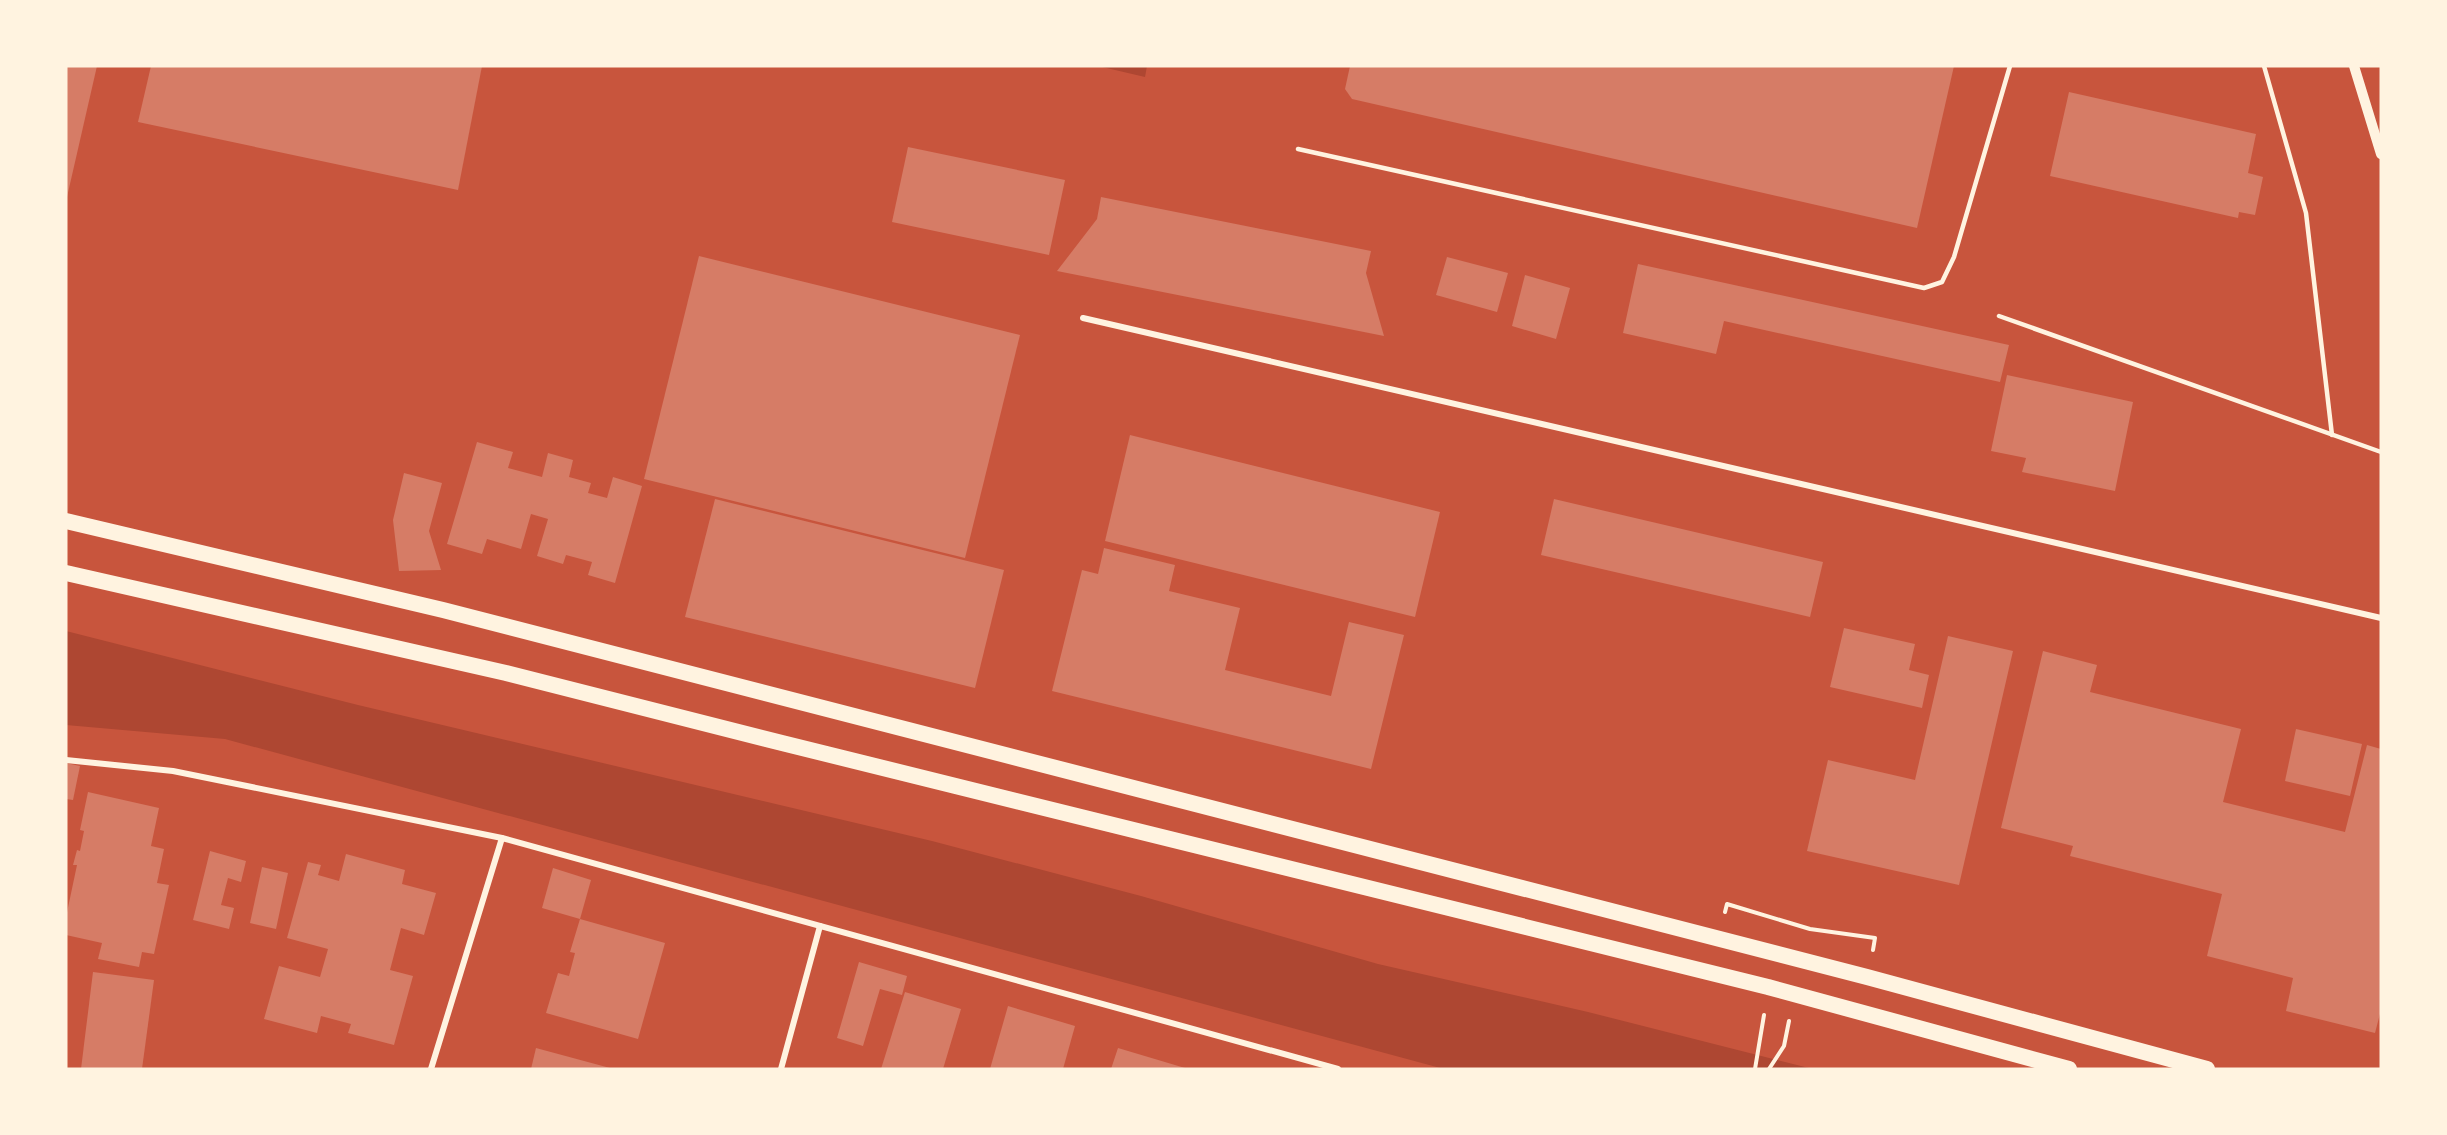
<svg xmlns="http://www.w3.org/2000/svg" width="2447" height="1135" font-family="Signika,sans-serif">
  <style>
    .green { fill: #ae4732 }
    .building { fill: #d67c66 }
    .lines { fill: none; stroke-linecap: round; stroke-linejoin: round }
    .path { stroke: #fff3e0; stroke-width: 4 }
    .service { stroke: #fff3e0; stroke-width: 4.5 }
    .minor { stroke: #fff3e0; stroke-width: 6 }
    .tertiary { stroke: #fff3e0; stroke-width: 10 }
    .trunk { stroke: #fff3e0; stroke-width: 16 }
  </style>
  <rect width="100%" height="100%" fill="#c8553d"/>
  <g class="green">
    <polygon points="1098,66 1147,66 1145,77"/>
    <polygon points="66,631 358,705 932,841 1141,896 1378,964 1588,1012 1813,1069 1444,1069 225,739 66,725"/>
  </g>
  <g class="building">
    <polygon points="66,66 97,66 67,197 66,197"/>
    <polygon points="151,66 482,66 458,190 138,122"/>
    <polygon points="1350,66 1954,66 1917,228 1352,99 1345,89"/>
    <polygon points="2069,92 2256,134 2248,173 2263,177 2255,215 2239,212 2238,218 2050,176"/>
    <polygon points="908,147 1065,180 1049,255 892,222"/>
    <polygon points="1101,197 1371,251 1366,273 1384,336 1057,271 1097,219"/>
    <polygon points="699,256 1020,335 965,558 644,479"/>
    <polygon points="1447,257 1508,273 1497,312 1436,295"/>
    <polygon points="1638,264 2009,345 2000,382 1724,321 1716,354 1623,333"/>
    <polygon points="1525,275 1570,288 1556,339 1512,326"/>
    <polygon points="2007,375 2133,402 2115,491 2022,472 2026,458 1991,451"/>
    <polygon points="1130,435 1440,512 1415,617 1105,541"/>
    <polygon points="477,442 513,452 508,468 542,477 548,453 573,460 569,477 591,483 588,493 607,498 613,477 642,486 615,583 588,575 592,562 566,555 563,564 537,556 548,519 531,514 521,549 487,539 482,554 447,544"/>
    <polygon points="404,473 442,483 429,531 441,570 399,571 393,520"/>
    <polygon points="715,499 1004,570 975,688 685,617"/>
    <polygon points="1554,499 1823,562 1810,617 1541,555"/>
    <polygon points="1104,548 1175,565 1169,591 1240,608 1225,670 1331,696 1349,622 1404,635 1371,769 1052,691 1082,570 1098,574"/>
    <polygon points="1844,628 1915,644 1909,670 1929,675 1922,708 1830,687"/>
    <polygon points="1948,636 2013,651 1959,885 1807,851 1828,760 1915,780"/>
    <polygon points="2043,651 2097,665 2090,692 2241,729 2223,802 2345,832 2367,745 2381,749 2381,1010 2375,1033 2286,1011 2293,978 2207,956 2222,894 2070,856 2073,846 2001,828"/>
    <polygon points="2296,729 2362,744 2350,796 2285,781"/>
    <polygon points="66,763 80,766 73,800 66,799"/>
    <polygon points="88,792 159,808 151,846 164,849 157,883 169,885 154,954 142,952 139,967 98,959 102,943 66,935 66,917 77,865 73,865 77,850 80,851 84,831 80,830"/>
    <polygon points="210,851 246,861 241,882 228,878 221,905 234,908 229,929 193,920"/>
    <polygon points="346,854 405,870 402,884 436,893 424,935 401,928 390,970 413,976 394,1045 348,1033 351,1024 321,1016 317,1033 264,1019 279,966 320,977 328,949 287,938 308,862 321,865 318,875 339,881"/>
    <polygon points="262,867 288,873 276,929 250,923"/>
    <polygon points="553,868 591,880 580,919 542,908"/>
    <polygon points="580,919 665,943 638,1039 546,1013 558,973 569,976 575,953 570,952"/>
    <polygon points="859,962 907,976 902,995 880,989 863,1046 837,1038"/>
    <polygon points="93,972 154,980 142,1069 81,1069"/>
    <polygon points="905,992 961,1009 943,1069 881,1069"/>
    <polygon points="1008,1006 1075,1026 1063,1069 990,1069"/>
    <polygon points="536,1048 610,1068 610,1069 531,1069"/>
    <polygon points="1118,1048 1185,1068 1185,1069 1111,1069"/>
  </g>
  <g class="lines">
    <g class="path">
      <polyline points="1725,912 1727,904 1810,929 1875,938 1873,950"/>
      <polyline points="1755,1069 1764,1015"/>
      <polyline points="1769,1069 1784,1046 1789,1021"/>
    </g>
    <g class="service">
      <polyline points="2264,66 2306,213 2332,435"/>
      <polyline points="1298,149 1924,288 1942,282 1954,257 2010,66"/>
      <polyline points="1999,316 2381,452"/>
    </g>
    <g class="minor">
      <polyline points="1083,318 2381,618"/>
      <polyline points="66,760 173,771 502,838 1338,1069"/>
      <polyline points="431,1069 502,838"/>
      <polyline points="781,1069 820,926"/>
    </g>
    <polyline class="tertiary" points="2354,66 2381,154"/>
    <g class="trunk">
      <polyline points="66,521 443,610 1867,977 2207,1069"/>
      <polyline points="66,573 506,673 782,743 1768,987 2069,1069"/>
    </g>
  </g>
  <rect width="2447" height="1135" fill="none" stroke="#fff3e0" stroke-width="135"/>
</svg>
